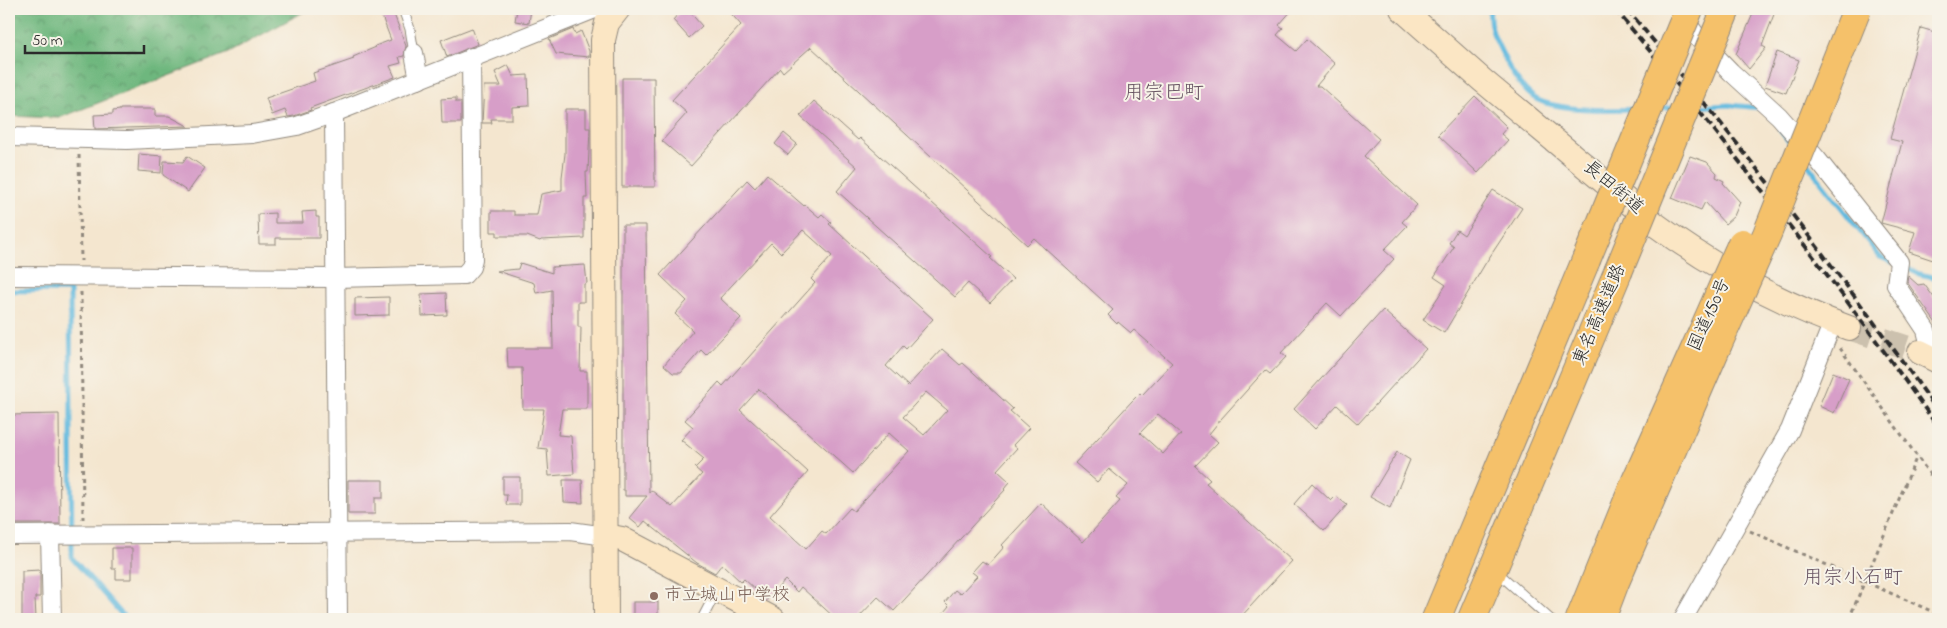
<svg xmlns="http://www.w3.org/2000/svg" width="1947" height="628" font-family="'Indie Flower','Klee One',sans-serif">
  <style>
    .forest { fill: url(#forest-crowns); stroke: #4c7154 }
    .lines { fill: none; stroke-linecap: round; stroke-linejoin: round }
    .stream { stroke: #62badf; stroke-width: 5 }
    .building { fill: #d79ec8; fill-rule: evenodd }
    .secondary-tunnel { stroke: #ccc1ae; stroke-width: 24; stroke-dasharray: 24 12; stroke-linecap: butt }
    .lane-casing { stroke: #90887d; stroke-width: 11 }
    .street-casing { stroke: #90887d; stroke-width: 20 }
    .secondary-casing { stroke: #90887d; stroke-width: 26 }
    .highway-casing { stroke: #90887d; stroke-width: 30 }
    .path { stroke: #90887d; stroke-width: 3; stroke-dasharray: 4 4; stroke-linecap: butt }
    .lane { stroke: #fff; stroke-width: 9 }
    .street { stroke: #fff; stroke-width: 18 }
    .secondary { stroke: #fbe6c4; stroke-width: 24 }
    .highway { stroke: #f5c16b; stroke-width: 28 }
    .rail { stroke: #2b2b2b; stroke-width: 4; stroke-dasharray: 8 4; stroke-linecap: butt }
    .highway-bridge-casing { stroke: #90887d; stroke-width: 30; stroke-linecap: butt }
    .highway-bridge { stroke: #f5c16b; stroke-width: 28 }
    .education-dot { fill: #8d6e63; stroke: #f7f3e8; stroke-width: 2 }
    .labels { text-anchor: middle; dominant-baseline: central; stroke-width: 4; stroke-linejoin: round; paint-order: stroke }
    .street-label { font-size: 18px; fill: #2b2b2b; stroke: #f7f3e8 }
    .education-label { font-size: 18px; fill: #785e54; stroke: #f7f3e8; text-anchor: start }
    .quarter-label { font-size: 20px; fill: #675362; stroke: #f7f3e8 }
  </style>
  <defs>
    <pattern id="forest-crowns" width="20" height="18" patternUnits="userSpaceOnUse" patternTransform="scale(1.25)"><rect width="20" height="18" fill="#6eb77e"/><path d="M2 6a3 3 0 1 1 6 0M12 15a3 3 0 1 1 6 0" fill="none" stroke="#5b9567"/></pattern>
  </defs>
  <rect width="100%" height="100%" fill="#f7f3e8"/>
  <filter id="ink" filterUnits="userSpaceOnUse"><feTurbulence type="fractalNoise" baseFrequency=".02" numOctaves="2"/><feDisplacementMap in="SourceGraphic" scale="10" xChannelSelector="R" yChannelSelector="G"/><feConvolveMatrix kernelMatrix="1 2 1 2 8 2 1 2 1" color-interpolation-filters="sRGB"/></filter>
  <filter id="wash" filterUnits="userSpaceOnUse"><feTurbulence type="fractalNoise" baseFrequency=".0096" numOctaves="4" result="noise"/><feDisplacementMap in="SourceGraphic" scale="20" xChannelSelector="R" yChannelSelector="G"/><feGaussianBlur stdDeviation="1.12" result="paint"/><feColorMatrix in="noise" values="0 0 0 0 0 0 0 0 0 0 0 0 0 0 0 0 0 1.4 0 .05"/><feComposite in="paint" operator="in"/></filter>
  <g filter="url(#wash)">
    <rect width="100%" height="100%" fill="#f4e6cf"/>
    <polygon class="forest" points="9,9 309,9 228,53 59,118 9,116"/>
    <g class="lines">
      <g class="stream">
        <path d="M1490,9C1488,25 1495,39 1502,53C1509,69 1519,86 1533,97C1553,112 1615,110 1640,109"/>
        <polyline points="1696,107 1729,105 1762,108"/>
        <polyline points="1658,108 1677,107"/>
        <polyline points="1780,130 1793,147"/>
        <polyline points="1805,161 1880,257 1892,262"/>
        <polyline points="1902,266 1919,274 1938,278"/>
        <polyline points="9,291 70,290 72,558 126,619"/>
      </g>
    </g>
    <g id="blocks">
      <g class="building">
        <polygon points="379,9 392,9 406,46 404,56 399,57 401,63 390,66 395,77 310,108 311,110 294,116 288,117 285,110 272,115 266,98 315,81 313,73 354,59 353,57 376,47 375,46 391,40"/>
        <polygon points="517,9 531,9 529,23 515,21"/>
        <polygon points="682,9 687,9 702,26 689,38 673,20"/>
        <path d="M727,9H1293L1279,25L1283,28L1277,35L1296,51L1307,39L1335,64L1316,86H1320L1379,139L1364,156L1417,205L1402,222L1407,226L1384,250L1394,259L1341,316L1327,303L1281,353L1286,357L1270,374L1265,370L1221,419L1209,434L1218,442L1195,466L1210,480L1206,483L1292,561L1239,619H938L949,606L945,602L955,590L960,594L977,576L972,572L982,561L988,565L1004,547L1002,545L1041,503L1083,542L1120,501L1116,498L1128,485L1109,469L1097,482L1075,463L1132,401L1140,393L1142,395L1172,363L1134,330L1131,333L1118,322L1117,324L1108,315L1113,310L1034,238L1027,245L811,47L783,72L780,68L691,166L662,141L687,113L672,100L741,25ZM1158,414L1181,434L1163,454L1140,433Z"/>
        <polygon points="1755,9 1776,9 1762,46 1766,48 1749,69 1736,54"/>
        <polygon points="472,28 478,44 447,57 441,40"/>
        <polygon points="1921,28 1938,33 1938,242 1933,260 1909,252 1915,232 1881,223 1902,142 1890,139"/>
        <polygon points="573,29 575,34 581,31 589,51 589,57 556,54 549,39"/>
        <polygon points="1777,52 1799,60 1786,93 1765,86"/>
        <polygon points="508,65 513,76 528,75 529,106 512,107 512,119 491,119 492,123 482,123 484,86 501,86 495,72"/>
        <polygon points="622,78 654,78 655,187 622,187"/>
        <polygon points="1475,96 1507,127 1501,134 1508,140 1478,173 1438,135"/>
        <polygon points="456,98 456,102 461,102 461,123 442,123 441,99"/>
        <polygon points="814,101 858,140 860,138 992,257 990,258 1013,279 990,303 968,283 955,297 837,191 857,167 800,116"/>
        <polygon points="120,109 155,109 155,116 169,116 188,126 95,129 94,115 113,114 113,111 120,110"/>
        <polygon points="565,109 586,109 586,128 590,128 588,172 586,172 587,198 584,198 584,238 541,240 540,241 527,236 497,236 497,232 491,232 491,211 514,211 514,215 537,215 541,194 562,190 562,177 565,154"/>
        <polygon points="784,133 797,144 788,155 775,144"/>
        <polygon points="139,154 162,156 161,173 138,171"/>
        <polygon points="187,156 205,168 188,192 163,175 164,161 183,162"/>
        <polygon points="1690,156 1707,162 1717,173 1716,177 1724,181 1723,183 1740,202 1734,216 1725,224 1705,202 1701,210 1672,198"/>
        <path d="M767,174L804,206L805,205L819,217L822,214L831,222L829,224L933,319L906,349L903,346L886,366L908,386L942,349L960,365L963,363L986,384L1013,409L1010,411L1029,428L1013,445L1017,448L997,470L1010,482L1004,489L1005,490L894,611L878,597L857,619H836L801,587L797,592L785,580L767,600L744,579L741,582L722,564L715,573L697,563L645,521L640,527L629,518L647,496H625V490H623V225H646L649,493L651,490L672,507L702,474L695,468L704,459L681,440L693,427L685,420L719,382L723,386L815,283L811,279L832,256L803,230L781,253L771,243L720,298L741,318L706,355L701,350L681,373H673L664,365L693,331L675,314L687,301L660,275L747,180L755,188ZM759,389L853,473L889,433L909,451L854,511L850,508L826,534L822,531L806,549L770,516L808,472L740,410ZM926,392L947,410L924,435L903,417Z"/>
        <polygon points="1493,190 1522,208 1485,264 1444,333 1423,320 1446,285 1434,277 1454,247 1449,243 1457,230 1464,235"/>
        <polygon points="316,211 316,217 319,217 319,238 276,238 276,244 259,244 258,214 275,213 275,223 303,223 302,212"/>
        <polygon points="520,263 552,273 552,267 585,265 587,283 584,284 584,302 578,302 578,327 581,327 580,371 587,371 587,409 562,409 558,435 571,436 574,474 549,476 547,449 538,448 544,409 523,409 522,368 508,368 507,348 553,348 552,290 536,293 534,283 497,271 518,269"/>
        <polygon points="1908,276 1918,285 1924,284 1938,303 1938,326 1907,282"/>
        <polygon points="446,293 447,315 422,316 421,294"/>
        <polygon points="389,297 389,315 355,316 355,298"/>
        <polygon points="1383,310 1426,349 1358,424 1337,405 1315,429 1294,409"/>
        <polygon points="1833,372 1849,379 1834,413 1819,406"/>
        <polygon points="59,414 60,524 9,524 9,415"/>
        <polygon points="1397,452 1410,460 1390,508 1370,497"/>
        <polygon points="503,477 520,477 520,505 506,505 507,495 503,495"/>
        <polygon points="348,480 383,480 383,498 375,498 375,514 348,514"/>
        <polygon points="563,480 582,480 583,503 564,502"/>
        <polygon points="1312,483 1331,501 1336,496 1347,505 1324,531 1294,504"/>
        <polygon points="112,548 132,548 132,579 116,579 116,569 112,569"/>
        <polygon points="40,570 40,597 35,597 36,619 22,619 22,571"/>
        <rect x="633" y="602" width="25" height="17"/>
      </g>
    </g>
  </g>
  <g filter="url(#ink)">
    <use href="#blocks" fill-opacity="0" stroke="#90887d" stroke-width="1"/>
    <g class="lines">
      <polyline class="secondary-tunnel" points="1849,328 1920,352"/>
      <defs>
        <g id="lane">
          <polyline points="403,9 410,29 414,53"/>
          <polyline points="1496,571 1550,619"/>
          <polyline points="702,619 717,590"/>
        </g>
        <g id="street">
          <polyline points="1680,13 1698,38 1731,72 1779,116 1817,159 1899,262 1896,285 1926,330 1933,358"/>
          <polyline points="414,53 419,80"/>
          <polyline points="334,113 338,619"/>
          <polyline points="9,137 127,140 252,134 297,126 334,113 595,9"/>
          <polyline points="9,276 335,278 464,275 471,267 473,259 471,57"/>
          <polyline points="50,534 52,619"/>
          <polyline points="9,535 570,531 606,536"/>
          <polyline points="1683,619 1790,430 1833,322"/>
        </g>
        <g id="secondary">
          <path d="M1402,9L1482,80L1656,225C1716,269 1780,303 1849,328"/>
          <polyline points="1920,352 1938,361"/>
          <polyline points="606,536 622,539 773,619"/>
          <polyline points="606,619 603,40 607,23 618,9"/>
        </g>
        <g id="highway">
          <polyline points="1436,619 1586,260"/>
          <polyline points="1472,619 1618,272"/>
          <polyline points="1580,619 1635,483 1699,340"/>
          <polyline points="1601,619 1615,582 1717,346"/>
        </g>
      </defs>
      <use href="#lane" class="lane-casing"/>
      <use href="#street" class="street-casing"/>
      <use href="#secondary" class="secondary-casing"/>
      <use href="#highway" class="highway-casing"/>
      <g class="path">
        <polyline points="79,155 81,261"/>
        <polyline points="81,292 83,519"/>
        <polyline points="1840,348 1938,486"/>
        <polyline points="1750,531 1938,614"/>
        <polyline points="1849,619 1917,456"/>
      </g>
      <use href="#lane" class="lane"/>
      <use href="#street" class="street"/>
      <use href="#secondary" class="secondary"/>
      <use href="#highway" class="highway"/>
      <g class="rail">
        <path d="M1615,9C1728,144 1837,283 1938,427"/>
        <path d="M1627,9C1736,139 1840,273 1938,411"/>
      </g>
      <defs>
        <g id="highway-bridge">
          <polyline points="1586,260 1689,9"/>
          <polyline points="1618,272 1726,9"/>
          <polyline points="1699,340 1742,243"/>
          <polyline points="1717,346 1767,234 1857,9"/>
        </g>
      </defs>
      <use href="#highway-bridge" class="highway-bridge-casing"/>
      <use href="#highway-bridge" class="highway-bridge"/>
    </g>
  </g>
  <circle class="education-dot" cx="654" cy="596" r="5"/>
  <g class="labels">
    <g class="street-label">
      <text transform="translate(1613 188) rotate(40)">長田街道</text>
      <text transform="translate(1600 315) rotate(-67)">東名高速道路</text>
      <text transform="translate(1710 315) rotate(-66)">国道150号</text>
    </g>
    <g class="education-label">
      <text x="664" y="596">市立城山中学校</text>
    </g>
    <g class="quarter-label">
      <text x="1164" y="93">用宗巴町</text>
      <text x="1853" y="578">用宗小石町</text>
    </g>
  </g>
  <rect width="1947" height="628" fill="none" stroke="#f7f3e8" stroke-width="30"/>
  <path d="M25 45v8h119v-8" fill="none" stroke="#2b2b2b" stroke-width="2.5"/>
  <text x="32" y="45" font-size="15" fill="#2b2b2b" stroke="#f7f3e8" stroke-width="4" paint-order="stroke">50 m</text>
</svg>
